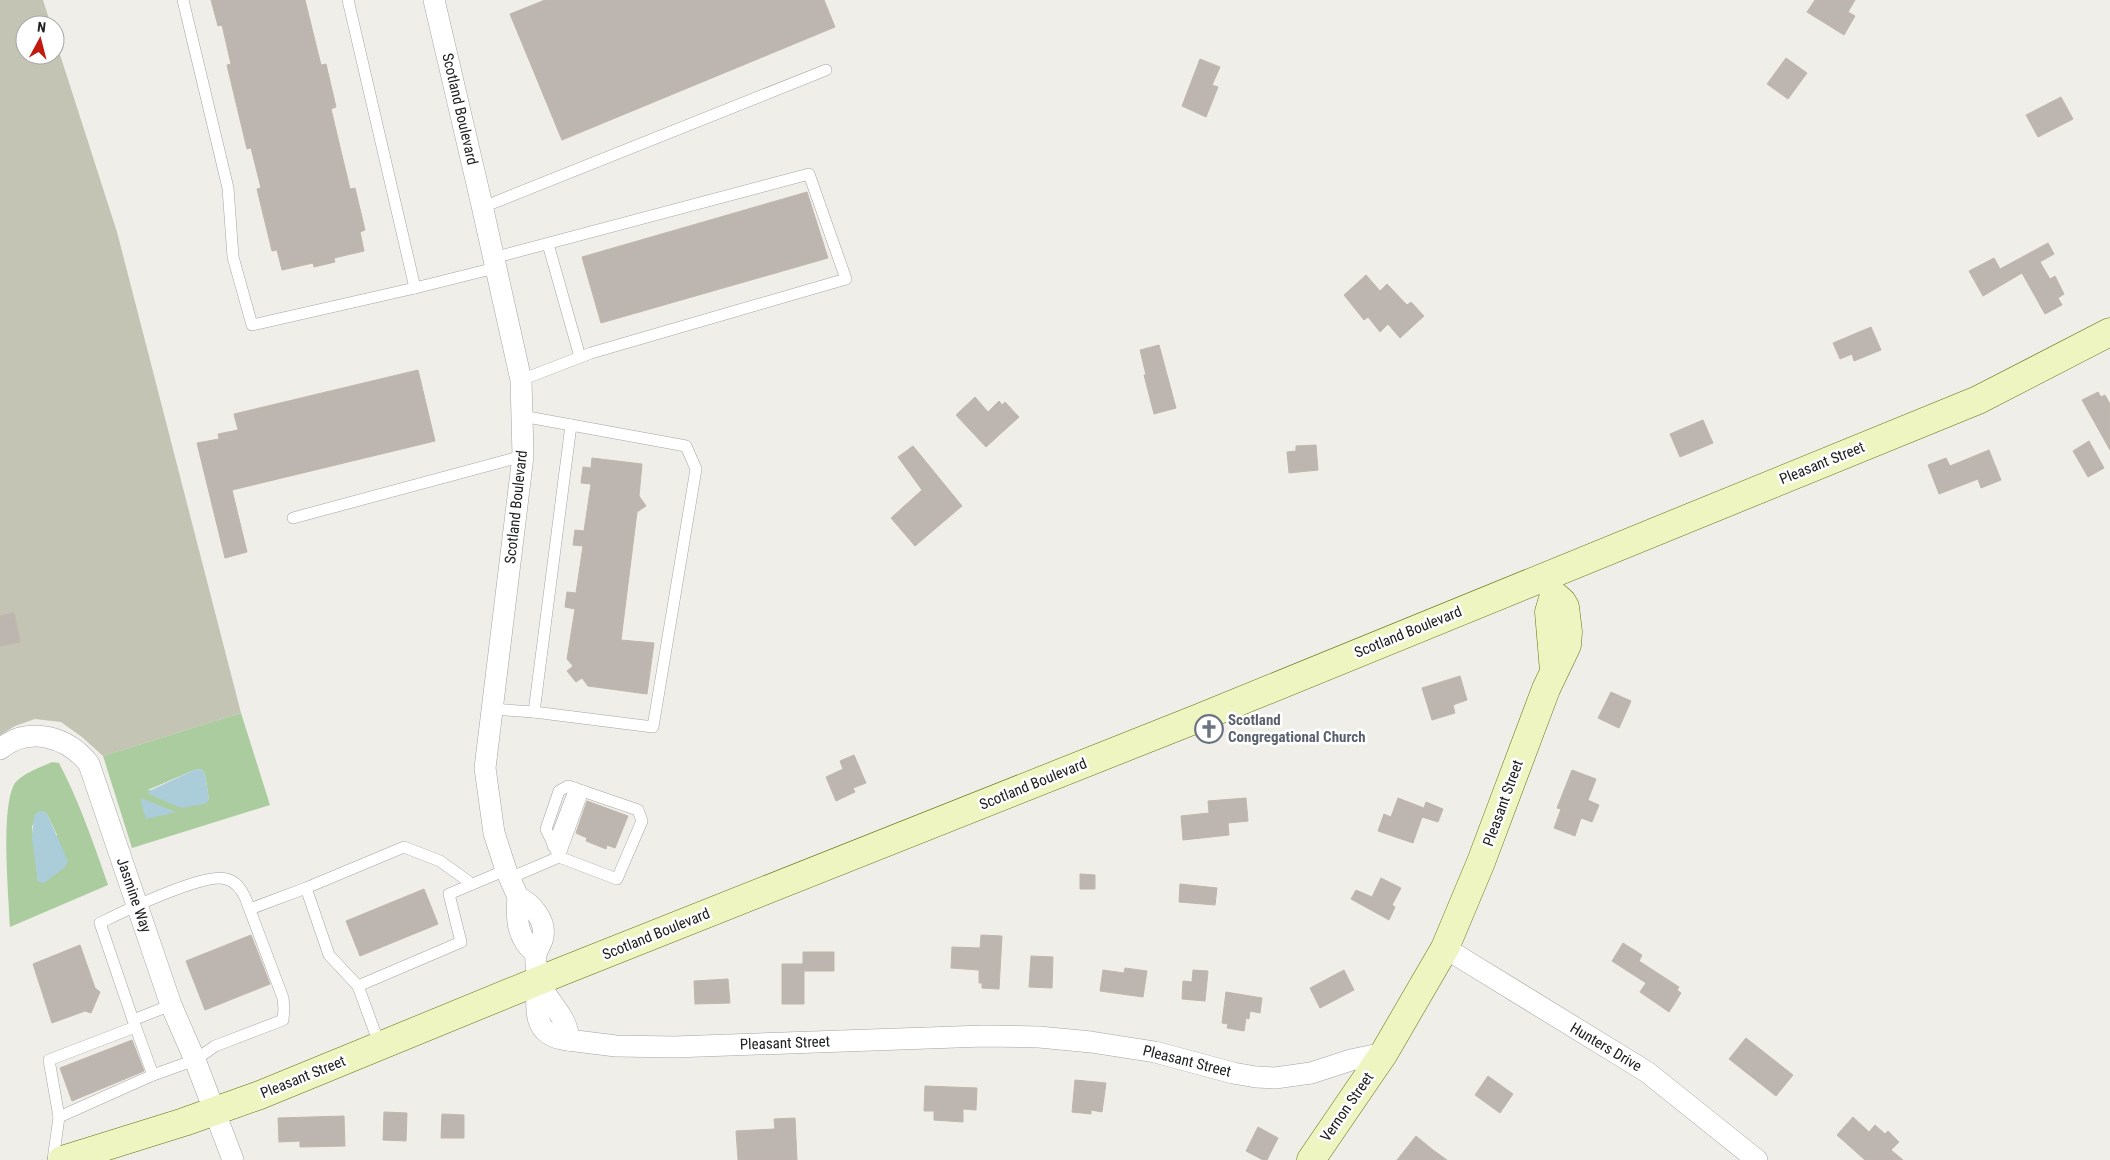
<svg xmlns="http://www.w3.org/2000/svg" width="2110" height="1160" font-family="'Roboto Condensed',sans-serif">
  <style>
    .construction { fill: #c3c4b3 }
    .forest { fill: #aacc9f; fill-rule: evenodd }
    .water { fill: #abcdda }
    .building { fill: #bdb6b0; stroke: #c1b6ab }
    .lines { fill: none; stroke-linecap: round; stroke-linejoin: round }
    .lane-casing { stroke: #a4a4a4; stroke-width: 12 }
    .street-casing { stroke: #a4a4a4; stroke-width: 22 }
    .secondary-casing { stroke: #61720d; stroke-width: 29 }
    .lane { stroke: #fff; stroke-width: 11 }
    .street { stroke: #fff; stroke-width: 21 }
    .secondary { stroke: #eff5c0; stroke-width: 28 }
    .labels { text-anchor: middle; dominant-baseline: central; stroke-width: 5; stroke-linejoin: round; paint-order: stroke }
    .street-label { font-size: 15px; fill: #202020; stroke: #fff }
    .worship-label { font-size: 15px; font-weight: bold; fill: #5b616d; stroke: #fff; text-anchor: start }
  </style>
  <rect width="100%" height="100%" fill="#f0eee8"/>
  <polygon class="construction" points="0,0 43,0 51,25 25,25 25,55 55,55 55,39 117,232 241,713 103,756 82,737 61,722 35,719 15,726 0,735"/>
  <g class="forest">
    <path d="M241,713L270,805L132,848L103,756ZM201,769L205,774L209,800L148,790L194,770Z"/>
    <path d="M52,762L59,763C79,801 94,844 108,885L10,927C9,896 0,806 15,783C23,773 41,767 52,762ZM43,811L47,814L57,835L38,882L32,826Z"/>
  </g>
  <g class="water">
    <polygon points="201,769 205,774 209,800 205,804 181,808 151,795 147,792 194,770"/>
    <polygon points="141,798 176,812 146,819 141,803"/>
    <polygon points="39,811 43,811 47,814 68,861 65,867 44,883 38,882 32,838 34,816"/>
  </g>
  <g class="building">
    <polygon points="211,0 305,0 321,65 326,64 336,107 331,109 350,189 355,188 365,230 360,232 364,251 334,258 335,262 314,267 313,263 282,270 277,250 272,251 257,189 261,188 251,148 247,149 227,65 231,64 222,25 218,26"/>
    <polygon points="545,0 824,0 835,27 562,140 510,14"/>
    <polygon points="1815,0 1855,0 1848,12 1855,16 1844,35 1807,12"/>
    <polygon points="1786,58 1807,73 1788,99 1767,84"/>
    <polygon points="1200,59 1220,67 1212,85 1218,87 1206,117 1182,106"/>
    <polygon points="2061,97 2073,119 2038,137 2026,115"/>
    <polygon points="807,192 828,258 601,323 582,257"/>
    <polygon points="2048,243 2054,254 2040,262 2050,279 2055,276 2064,294 2058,298 2062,305 2045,314 2022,273 1983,296 1969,271 1994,258 2000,269"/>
    <polygon points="1366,275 1380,291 1387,284 1407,305 1411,302 1424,316 1400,338 1388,324 1380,332 1368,317 1364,320 1344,295"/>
    <polygon points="1871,327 1881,350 1854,361 1852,354 1840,359 1833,343"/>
    <polygon points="1159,345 1176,408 1154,414 1144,375 1146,375 1140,350"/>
    <polygon points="418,370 435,441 232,490 247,552 225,558 197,443 219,439 218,434 238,430 234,414"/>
    <polygon points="2098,392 2101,397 2105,395 2110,404 2110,450 2082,400"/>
    <polygon points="975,397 988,412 999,401 1002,405 1005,402 1019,417 986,447 956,415"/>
    <polygon points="1703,420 1713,443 1680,457 1670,434"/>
    <polygon points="2089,441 2104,468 2088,477 2073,451"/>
    <polygon points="1316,445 1318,470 1289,473 1287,452 1296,451 1296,446"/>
    <polygon points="913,446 962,506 915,546 891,518 922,490 898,457"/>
    <polygon points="1989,450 2001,480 1981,488 1978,479 1939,494 1928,465 1946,458 1950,466"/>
    <polygon points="592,458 642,464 639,496 646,506 637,512 621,640 654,643 647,694 588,686 582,678 576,682 567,671 573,666 567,659 575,609 565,607 567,592 576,593 583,546 573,545 575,530 584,531 591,484 581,483 583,467 591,468"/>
    <polygon points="14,613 20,642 0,646 0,616"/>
    <polygon points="1460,676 1467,700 1453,705 1455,713 1432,720 1422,688"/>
    <polygon points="1611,692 1631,701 1619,728 1598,718"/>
    <polygon points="854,755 866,783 853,788 855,792 836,801 826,777 843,769 840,761"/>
    <polygon points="1572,770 1596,779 1588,800 1599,805 1592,822 1581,818 1575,836 1554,828 1561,809 1557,808"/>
    <polygon points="1246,798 1248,821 1228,823 1229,835 1183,840 1181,816 1209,813 1208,801"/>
    <polygon points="1398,798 1424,808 1426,802 1443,809 1438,822 1422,817 1413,843 1378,831 1384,814 1391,817"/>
    <polygon points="587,801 628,816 615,848 607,845 606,849 586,841 587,838 576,833"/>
    <polygon points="1080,874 1095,875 1095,889 1080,889"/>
    <polygon points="1381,878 1401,888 1392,905 1395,907 1389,920 1351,899 1356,890 1372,897"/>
    <polygon points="1180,884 1217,888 1215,905 1179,902"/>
    <polygon points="424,889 438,924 360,956 346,921"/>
    <polygon points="251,935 270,984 205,1010 186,961"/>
    <polygon points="981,935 1002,936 999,989 982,988 982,983 979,983 979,970 951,968 952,947 980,948"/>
    <polygon points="1623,943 1642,955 1639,961 1679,987 1677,990 1681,993 1669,1012 1640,992 1646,983 1612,961"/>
    <polygon points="80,945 95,988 100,992 91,1013 85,1011 52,1023 33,964"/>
    <polygon points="803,952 834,952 834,971 804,971 804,1004 782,1004 782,964 803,964"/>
    <polygon points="1031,956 1053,957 1052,988 1029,987"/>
    <polygon points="1125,968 1147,971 1143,997 1100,991 1103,970 1124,973"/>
    <polygon points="1193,970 1208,971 1205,1001 1182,999 1183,981 1192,982"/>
    <polygon points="1344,970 1354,990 1320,1008 1310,988"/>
    <polygon points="728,979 730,1003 695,1004 694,981"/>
    <polygon points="1226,992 1262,998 1260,1013 1250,1011 1249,1019 1246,1018 1244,1031 1227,1028 1228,1024 1222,1023"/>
    <polygon points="1746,1038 1793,1075 1776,1096 1729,1059"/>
    <polygon points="132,1040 144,1071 72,1101 60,1068"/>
    <polygon points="1488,1076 1513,1094 1500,1113 1475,1095"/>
    <polygon points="1075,1080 1106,1083 1102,1112 1091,1110 1091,1114 1072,1112"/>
    <polygon points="925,1086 977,1088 976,1110 963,1109 963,1122 934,1120 934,1111 924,1111"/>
    <polygon points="384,1112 407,1113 406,1141 383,1140"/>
    <polygon points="442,1114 464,1115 464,1138 441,1138"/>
    <polygon points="344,1116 345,1146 300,1147 300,1141 279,1142 278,1118"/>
    <polygon points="1853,1117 1869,1132 1875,1125 1885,1134 1888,1131 1899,1142 1891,1150 1903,1160 1865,1160 1837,1135"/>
    <polygon points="795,1118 797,1160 738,1160 736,1131 775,1129 774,1119"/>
    <polygon points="1258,1127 1278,1138 1267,1160 1263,1160 1246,1151"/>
    <polygon points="1416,1136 1433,1150 1447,1160 1397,1160"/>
  </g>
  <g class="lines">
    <defs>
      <g id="lane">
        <polyline points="183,0 228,188 233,257 252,325 415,288"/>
        <polyline points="348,0 415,288 495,268"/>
        <polyline points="483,207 826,70"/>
        <polyline points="548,244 580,357"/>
        <polyline points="493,258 809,174 846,279 591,353 521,380"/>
        <polyline points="293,518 523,456"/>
        <polyline points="492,709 534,712 653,727 696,469 686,446 522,416"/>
        <polyline points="534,712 571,425"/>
        <polyline points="553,846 575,788"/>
        <polyline points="559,857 583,791"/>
        <polyline points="510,878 559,857 617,879 642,821 638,810 568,786 559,791 546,829 559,857"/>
        <polyline points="250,909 306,888"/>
        <polyline points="358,986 461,942 449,894 506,870"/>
        <path d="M133,1020L153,1075L195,1060L215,1046L283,1020L284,1009L283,998L245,897C241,889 236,881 226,879C205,872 122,912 100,923L133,1020L171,1005"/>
        <polyline points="380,1046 358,986 329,955 306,888 404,847 440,861 472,884"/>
        <polyline points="59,1117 153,1075"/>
        <polyline points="53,1160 59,1117 49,1060 135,1027"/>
      </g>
      <g id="street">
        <polyline points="434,0 481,201 521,380 523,456 485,768 494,833 506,870 518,897"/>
        <path d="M0,749C29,725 68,737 89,764L171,1005L195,1060L233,1160"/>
        <polyline points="1445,948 1647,1072 1757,1160"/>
        <path d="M536,954C517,938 516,920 518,897C532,904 546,920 543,937C542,943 537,949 536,955C535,962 537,971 538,978C544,1000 570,1017 568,1040C532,1036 535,1009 539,980"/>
        <polyline points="568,1040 616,1046 674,1047 984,1036 1039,1037 1091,1042 1155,1052 1233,1073 1256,1077 1275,1078 1311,1073 1351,1060 1384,1053"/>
      </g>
      <g id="secondary">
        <polyline points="62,1160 184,1122 260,1095 560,972 1199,718 1978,400 2110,332"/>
        <polyline points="1311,1160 1384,1053 1445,948 1481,862 1546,689 1567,645 1568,632 1565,607 1562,602 1554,595 1549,612 1554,671"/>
      </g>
    </defs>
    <use href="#lane" class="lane-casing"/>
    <use href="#street" class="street-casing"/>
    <use href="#secondary" class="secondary-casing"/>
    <use href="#lane" class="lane"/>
    <use href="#street" class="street"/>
    <use href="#secondary" class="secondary"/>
  </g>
  <defs>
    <symbol id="church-ring" viewBox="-11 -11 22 22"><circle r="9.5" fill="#fff" stroke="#6b7280" stroke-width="1.5"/><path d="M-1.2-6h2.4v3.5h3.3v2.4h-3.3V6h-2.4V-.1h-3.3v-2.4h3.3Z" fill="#6b7280"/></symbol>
  </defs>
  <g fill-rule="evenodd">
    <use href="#church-ring" x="1193" y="713" width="32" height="32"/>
  </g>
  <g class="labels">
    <g class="street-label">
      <text transform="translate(460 109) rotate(77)">Scotland Boulevard</text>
      <text transform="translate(1822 463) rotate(-22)">Pleasant Street</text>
      <text transform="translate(516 507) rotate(-84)">Scotland Boulevard</text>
      <text transform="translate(1408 632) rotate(-22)">Scotland Boulevard</text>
      <text transform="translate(1033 784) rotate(-22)">Scotland Boulevard</text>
      <text transform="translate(1503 803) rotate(-70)">Pleasant Street</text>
      <text transform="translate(134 895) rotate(71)">Jasmine Way</text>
      <text transform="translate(656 934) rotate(-22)">Scotland Boulevard</text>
      <text transform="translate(785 1043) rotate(-2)">Pleasant Street</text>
      <text transform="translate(1606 1047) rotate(31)">Hunters Drive</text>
      <text transform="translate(1187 1061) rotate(14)">Pleasant Street</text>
      <text transform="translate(303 1077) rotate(-22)">Pleasant Street</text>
      <text transform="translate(1347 1107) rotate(-55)">Vernon Street</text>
    </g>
    <g class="worship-label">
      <text x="1228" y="720">Scotland<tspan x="1228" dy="17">Congregational Church</tspan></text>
    </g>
  </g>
  <g transform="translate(40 40) rotate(7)"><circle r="24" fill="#ffffff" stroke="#a6a6a6"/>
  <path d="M0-4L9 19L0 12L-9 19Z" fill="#c2190e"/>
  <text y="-8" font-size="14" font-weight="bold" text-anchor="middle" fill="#202020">N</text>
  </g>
</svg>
